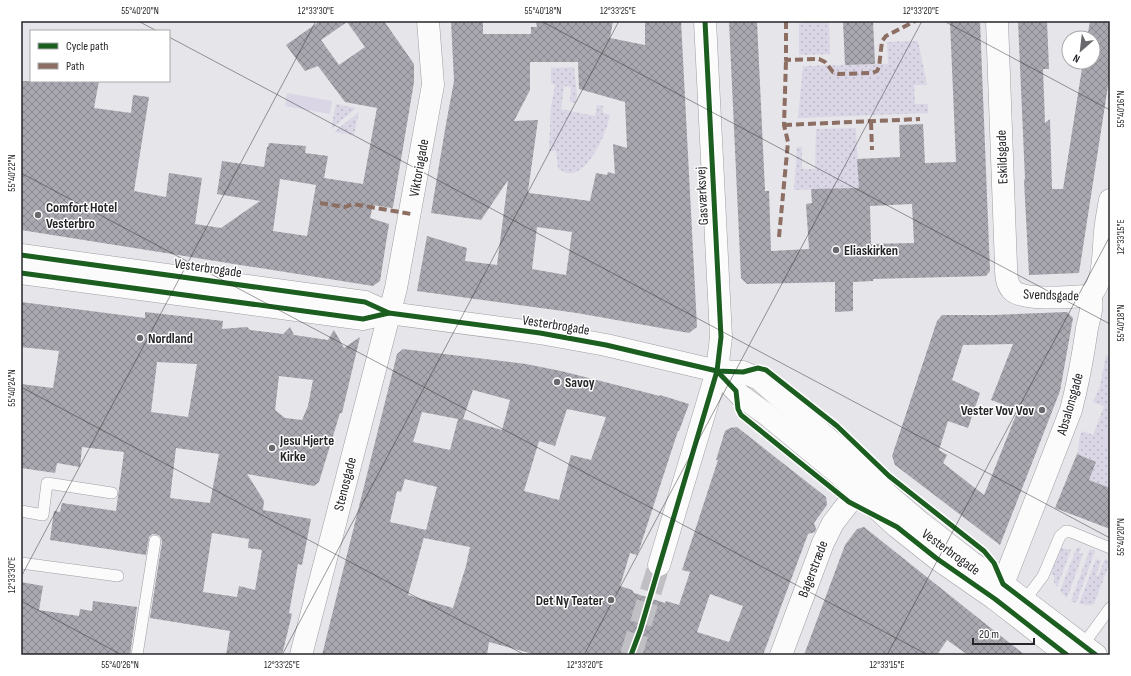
<svg xmlns="http://www.w3.org/2000/svg" width="1131" height="676" font-family="'Sofia Sans Condensed',sans-serif">
  <style>
    .green { fill: url(#green-dots) }
    .pitch { fill: #dad6e6 }
    .building { fill: url(#building-cross-hatch); fill-rule: evenodd }
    .lines { fill: none; stroke-linecap: round; stroke-linejoin: round }
    .minor-tunnel { stroke: #c0bfc3; stroke-width: 22; stroke-dasharray: 22 11; stroke-linecap: butt }
    .service-casing { stroke: #9f9ea2; stroke-width: 12 }
    .minor-casing { stroke: #9f9ea2; stroke-width: 23 }
    .tertiary-casing { stroke: #9f9ea2; stroke-width: 23 }
    .service { stroke: #fbfbfc; stroke-width: 11 }
    .minor { stroke: #fbfbfc; stroke-width: 22 }
    .tertiary { stroke: #fbfbfc; stroke-width: 22 }
    .quiet { stroke: #8d6e63; stroke-width: 4; stroke-dasharray: 8 4; stroke-linecap: butt }
    .cycleway-casing { stroke: #fff; stroke-width: 8 }
    .cycleway { stroke: #1b5e20; stroke-width: 5 }
    .ticks { fill: none; stroke: #262529; stroke-width: 1; stroke-opacity: 0.45 }
    .poi-dot { fill: #69686d; stroke: #fff; stroke-width: 1.5 }
    .labels { text-anchor: middle; dominant-baseline: central; stroke-width: 3; stroke-linejoin: round; paint-order: stroke }
    .street-label { font-size: 14px; fill: #262529; stroke: #fff }
    .poi-label { font-size: 14px; font-weight: bold; fill: #262529; stroke: #fff; text-anchor: start }
    .neatline { fill: none; stroke: #262529; stroke-width: 1.5 }
    .ticks-label { font-size: 10px; text-anchor: middle; fill: #262529 }
  </style>
  <defs>
    <pattern id="green-dots" width="8" height="8" patternUnits="userSpaceOnUse"><rect width="8" height="8" fill="#dad6e6"/><path d="M2 2h.1M6 6h.1" fill="none" stroke="#bbb8c5" stroke-width="1.8" stroke-linecap="round"/></pattern>
    <pattern id="building-cross-hatch" width="8" height="8" patternUnits="userSpaceOnUse"><rect width="8" height="8" fill="#a9a7af"/><path d="M0 0l8 8M0 8l8-8" fill="none" stroke="#89888e"/></pattern>
  </defs>
  <rect width="100%" height="100%" fill="#e6e5ea"/>
  <g class="green">
    <polygon points="802,21 829,21 830,54 799,55 799,23 802,23"/>
    <polygon points="918,41 927,85 914,85 915,104 928,104 928,113 798,118 803,66 888,64 887,42"/>
    <path d="M574,67L577,96L576,103L570,102L571,87L564,86L561,109L595,116L597,105L603,106V113L610,115C607,132 583,191 558,168L556,151H549L551,107L555,85L551,83V68Z"/>
    <polygon points="336,104 356,108 331,129"/>
    <polygon points="359,112 354,135 334,132"/>
    <polygon points="856,128 859,188 794,190 797,147 802,147 802,169 815,169 816,129"/>
    <path d="M1106,355L1110,358V488L1089,480C1096,462 1095,461 1077,454C1080,446 1078,438 1082,431L1093,435L1104,406L1093,402L1100,386Z"/>
    <polygon points="1077,547 1081,548 1079,553 1083,554 1067,598 1060,591"/>
    <polygon points="1061,548 1071,550 1057,587 1054,583 1054,575 1051,574"/>
    <polygon points="1090,549 1095,551 1076,603 1071,601"/>
    <polygon points="1096,559 1101,561 1096,575 1098,576 1105,559 1110,562 1094,604 1089,605 1079,604"/>
  </g>
  <g class="pitch">
    <polygon points="287,93 332,101 330,114 285,106"/>
    <polygon points="1110,422 1110,451 1103,448 1101,443"/>
  </g>
  <g class="building">
    <path d="M320,21H384L414,64V82L393,207L392,208L373,205L370,218L389,224L380,281L373,286L21,230V81H99L94,108L131,113L133,95L149,97L134,191L166,197L169,173L202,178L195,224L221,228L260,201L217,194L222,161L264,167L267,147H268L269,143L306,146L305,153L328,156L324,178L363,184L377,108L345,102L318,66L305,71L286,45ZM347,22L365,47L339,65L321,40ZM280,179L316,185L307,236L273,231Z"/>
    <path d="M451,21H483V34H531V27H537L536,21H613L610,38L645,45V21H681L697,327L689,333L577,313L417,291L427,236L467,248L465,261L497,265L508,180L481,220L431,213L446,124L454,81ZM530,62H578L579,89L625,102L627,148L613,144L615,174L608,172L607,175L596,173L590,201L529,193L528,191L538,120L514,121L530,90ZM537,227L572,232L566,275L532,269Z"/>
    <path d="M729,21H757L765,191H769L771,251L809,249L806,204L812,203L811,189L859,188L857,159L900,157L899,125L923,124L925,163L956,162L950,21H980L990,271L986,276L873,279V281L853,282V311L835,312V282L747,284L741,278ZM912,204L914,243L871,244L870,206Z"/>
    <polygon points="843,21 873,21 875,64 845,65"/>
    <polygon points="1018,21 1047,21 1049,69 1043,69 1045,123 1050,119 1052,189 1063,189 1083,62 1093,62 1093,38 1087,38 1090,21 1110,21 1110,73 1079,273 1029,275 1024,180 1025,179"/>
    <path d="M21,302L145,318V312L223,321L222,329L247,327L250,330L283,334L290,327L294,335L328,340L334,330L344,348L360,337L342,413H340L319,482L314,486L247,474L264,501L263,510L311,519L302,565L298,564L289,613L292,614L282,655H226L230,631L150,618L162,542L161,538L159,535L153,534L149,537L146,555L50,540L54,511L60,512L62,503L116,511L124,452L82,447L80,467L57,463L55,473L21,468V384L53,388L59,351L21,347ZM157,362L197,364L188,417L151,412ZM279,376L313,380L308,406L302,420L285,418L275,410ZM176,448L219,454L210,503L170,498ZM212,533L249,539L248,548L262,550L255,590L239,586L237,597L203,592Z"/>
    <path d="M1067,312L1073,318L1060,391L1000,545L895,465L892,456L937,321L942,315H993ZM1013,344L991,400L1018,410L984,495L943,463L947,455L939,450L948,421L968,428L980,393L952,380L963,345Z"/>
    <path d="M403,349L526,364L561,371L660,396V395L689,404L679,431H678L639,550L637,555L630,553L620,586L632,590L634,593L665,603L666,601L679,605L690,572L682,570L718,460H716L725,431L730,428L737,427L826,497L827,505L814,523L816,529L815,532L808,534L763,655H537L489,642L487,655H322L397,354ZM473,390L510,400L502,430L463,419ZM567,409L606,417L591,460L571,455L559,500L524,491L539,441L555,446ZM422,412L458,419L450,450L413,442ZM405,479L437,487L424,538L470,547L466,566L453,608L408,595L426,530L390,522L397,491L401,492ZM710,594L743,606L729,642L697,632Z"/>
    <polygon points="1077,454 1096,462 1089,480 1110,488 1110,529 1055,508"/>
    <polygon points="864,527 992,629 1025,655 968,655 947,640 937,655 804,655 845,545 857,529"/>
    <polygon points="21,582 43,586 39,610 79,616 80,609 92,611 93,601 137,607 130,655 21,655"/>
  </g>
  <g class="lines">
    <polyline class="minor-tunnel" points="631,655 659,565"/>
    <defs>
      <g id="service">
        <polyline points="21,511 43,515 47,483 112,493"/>
        <polyline points="21,563 118,576"/>
        <polyline points="1025,600 1043,576 1060,536 1066,531 1071,532 1110,548"/>
        <polyline points="1083,645 1110,608"/>
        <polyline points="137,655 155,541"/>
      </g>
      <g id="minor">
        <path d="M997,21L1006,266C1006,274 1006,283 1012,290C1021,301 1070,297 1085,296L1090,295"/>
        <path d="M1090,295C1105,282 1103,250 1105,232C1106,221 1108,211 1110,200"/>
        <polyline points="659,565 717,371"/>
        <path d="M995,599L1003,584L1071,410C1078,383 1083,356 1087,328C1089,318 1094,305 1090,295"/>
        <polyline points="301,655 396,288 433,85 428,21"/>
        <polyline points="781,655 823,543 833,523 860,488 860,473"/>
      </g>
      <g id="tertiary">
        <polyline points="705,21 721,337 717,371"/>
        <polyline points="21,255 365,302 389,313 540,333 606,345 717,371 743,372 759,379 841,450 887,494 921,523 971,562 1003,584 1096,655"/>
        <polyline points="21,273 363,319 389,313"/>
        <polyline points="717,371 741,396 766,414 840,475 897,527 936,558 995,599 1067,655"/>
      </g>
    </defs>
    <use href="#service" class="service-casing"/>
    <use href="#minor" class="minor-casing"/>
    <use href="#tertiary" class="tertiary-casing"/>
    <use href="#service" class="service"/>
    <use href="#minor" class="minor"/>
    <use href="#tertiary" class="tertiary"/>
    <g class="quiet">
      <polyline points="786,21 786,60 819,59 825,62 833,72 839,74 872,73 877,71 879,67 882,41 886,36 915,21"/>
      <polyline points="871,122 872,150"/>
      <polyline points="784,125 920,119"/>
      <polyline points="320,203 345,207 353,204 411,214"/>
      <polyline points="779,237 788,142 784,125 786,60"/>
    </g>
    <defs>
      <g id="cycleway">
        <polyline points="21,255 365,302 389,313 540,333 606,345 717,371 743,372 758,368 766,370 837,426 889,476 984,551 994,563 1003,584 1096,655"/>
        <polyline points="21,273 363,319 389,313"/>
        <polyline points="717,371 736,391 738,409 741,415 849,502 897,527 936,558 995,599 1067,655"/>
        <polyline points="631,655 640,631 717,371 721,337 705,21"/>
      </g>
    </defs>
    <use href="#cycleway" class="cycleway-casing"/>
    <use href="#cycleway" class="cycleway"/>
  </g>
  <path class="ticks" d="M138,21L157,31M541,21L1110,324M944,21L1110,110M169,37L1110,538M21,173L928,655M21,387L525,655M21,577L316,21M21,601L122,655M282,655L619,21M584,655L922,21M887,655L1110,236"/>
  <g class="poi-dot">
    <circle cx="38" cy="215" r="4"/>
    <circle cx="836" cy="250" r="4"/>
    <circle cx="140" cy="338" r="4"/>
    <circle cx="557" cy="382" r="4"/>
    <circle cx="1042" cy="410" r="4"/>
    <circle cx="272" cy="448" r="4"/>
    <circle cx="611" cy="600" r="4"/>
  </g>
  <g class="labels">
    <g class="street-label">
      <text transform="translate(1002 157) rotate(-92)">Eskildsgade</text>
      <text transform="translate(419 168) rotate(-80)">Viktoriagade</text>
      <text transform="translate(702 196) rotate(-93)">Gasværksvej</text>
      <text transform="translate(208 268) rotate(8)">Vesterbrogade</text>
      <text transform="translate(1051 295) rotate(2)">Svendsgade</text>
      <text transform="translate(556 325) rotate(9)">Vesterbrogade</text>
      <text transform="translate(1070 404) rotate(-74)">Absalonsgade</text>
      <text transform="translate(345 484) rotate(-76)">Stenosgade</text>
      <text transform="translate(951 552) rotate(36)">Vesterbrogade</text>
      <text transform="translate(813 569) rotate(-69)">Bagerstræde</text>
    </g>
    <g class="poi-label">
      <text x="46" y="207">Comfort Hotel<tspan x="46" dy="16">Vesterbro</tspan></text>
      <text x="844" y="250">Eliaskirken</text>
      <text x="148" y="338">Nordland</text>
      <text x="565" y="382">Savoy</text>
      <text x="1034" y="410" text-anchor="end">Vester Vov Vov</text>
      <text x="280" y="440">Jesu Hjerte<tspan x="280" dy="16">Kirke</tspan></text>
      <text x="603" y="600" text-anchor="end">Det Ny Teater</text>
    </g>
  </g>
  <rect width="1131" height="676" fill="none" stroke="#ffffff" stroke-width="44"/>
  <rect x="30" y="30" width="140" height="52" fill="#ffffff" stroke="#a8a8a9"/>
  <rect x="38" y="43" width="20" height="6" fill="#1b5e20" stroke="#a8a8a9"/>
  <text x="66" y="50" font-size="12" fill="#262529">Cycle path</text>
  <rect x="38" y="63" width="20" height="6" fill="#8d6e63" stroke="#a8a8a9"/>
  <text x="66" y="70" font-size="12" fill="#262529">Path</text>
  <g transform="translate(1081 50) rotate(208)"><circle r="19" fill="#ffffff" stroke="#a8a8a9"/>
  <path d="M0-3L7 15L0 10L-7 15Z" fill="#69686d"/>
  <text y="-6" font-size="11" font-weight="bold" text-anchor="middle" fill="#262529">N</text>
  </g>
  <path d="M973 638v6h61v-6" fill="none" stroke="#262529" stroke-width="2"/>
  <text x="979" y="638" font-size="12" fill="#262529" stroke="#ffffff" stroke-width="3" paint-order="stroke">20 m</text>
  <rect x="22" y="22" width="1087" height="632" class="neatline"/>
  <g class="ticks-label">
    <text x="140" y="14">55°40'20"N</text>
    <text x="316" y="14">12°33'30"E</text>
    <text x="543" y="14">55°40'18"N</text>
    <text x="618" y="14">12°33'25"E</text>
    <text x="921" y="14">12°33'20"E</text>
    <text transform="translate(1120 109) rotate(-90)" y="4">55°40'16"N</text>
    <text transform="translate(11 173) rotate(-90)" y="4">55°40'22"N</text>
    <text transform="translate(1120 237) rotate(-90)" y="4">12°33'15"E</text>
    <text transform="translate(1120 323) rotate(-90)" y="4">55°40'18"N</text>
    <text transform="translate(11 388) rotate(-90)" y="4">55°40'24"N</text>
    <text transform="translate(1120 537) rotate(-90)" y="4">55°40'20"N</text>
    <text transform="translate(11 575) rotate(-90)" y="4">12°33'30"E</text>
    <text x="120" y="668">55°40'26"N</text>
    <text x="282" y="668">12°33'25"E</text>
    <text x="585" y="668">12°33'20"E</text>
    <text x="887" y="668">12°33'15"E</text>
  </g>
</svg>
